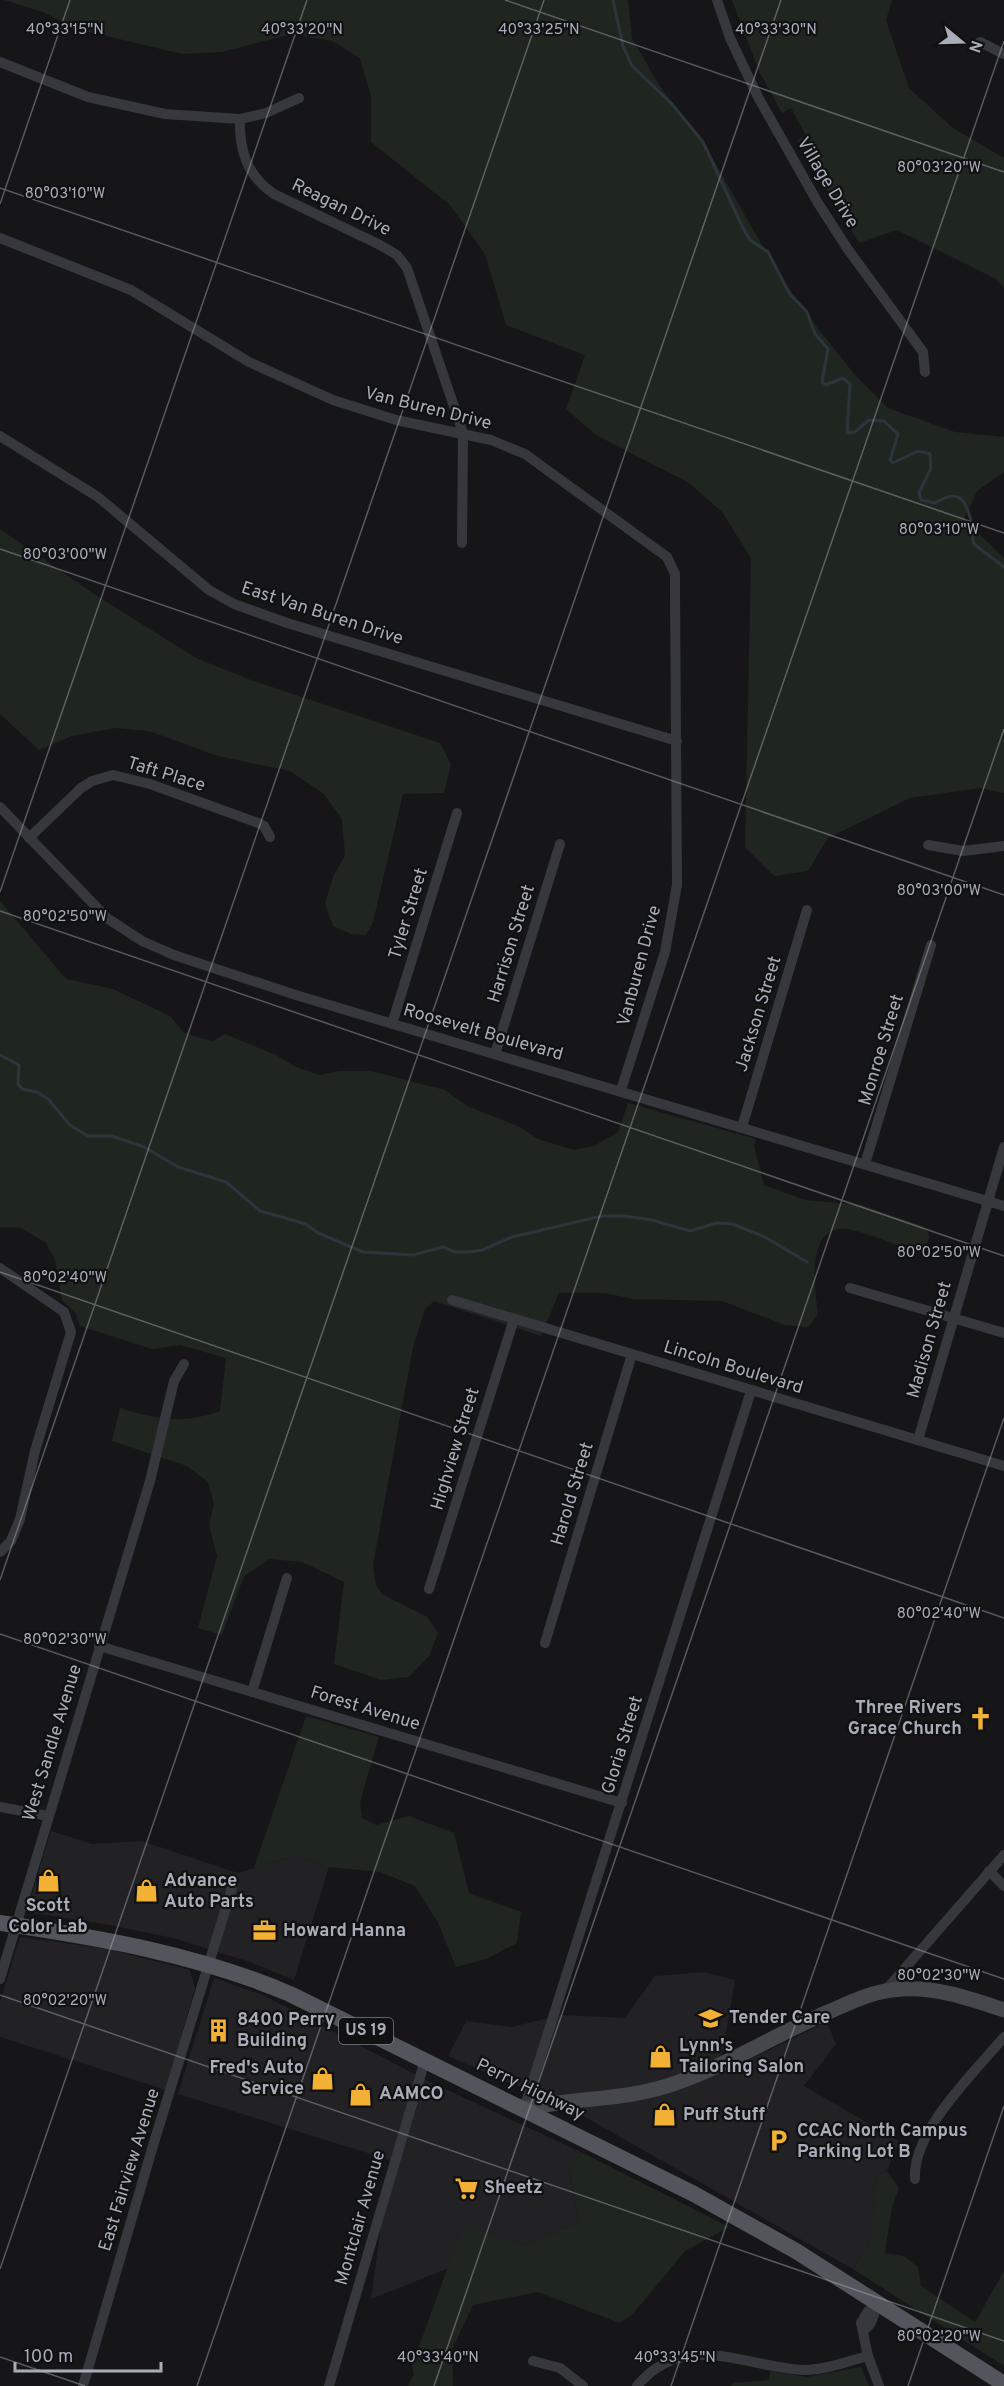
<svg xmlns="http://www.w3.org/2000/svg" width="1004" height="2386" font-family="Overpass,sans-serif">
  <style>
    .built { fill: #222225 }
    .green { fill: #1e261f }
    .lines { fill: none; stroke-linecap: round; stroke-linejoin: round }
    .stream { stroke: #2c353c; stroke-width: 3 }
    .street { stroke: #37383d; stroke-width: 10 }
    .secondary { stroke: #45474d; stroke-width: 15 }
    .primary { stroke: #53555c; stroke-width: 16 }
    .ticks { fill: none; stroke: #a8adb8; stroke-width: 1.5; stroke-opacity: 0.45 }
    .labels { text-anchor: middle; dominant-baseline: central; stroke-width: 4.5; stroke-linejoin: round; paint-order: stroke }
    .shield { fill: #111113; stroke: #7b7e86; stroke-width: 1.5 }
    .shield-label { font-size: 16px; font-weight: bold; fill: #a8adb8 }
    .street-label { font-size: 18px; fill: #a8adb8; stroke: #111113 }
    .poi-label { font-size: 18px; font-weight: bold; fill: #a8adb8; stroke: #111113; text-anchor: start }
    .ticks-label { font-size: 15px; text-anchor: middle; fill: #a8adb8; stroke: #111113; stroke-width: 4.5; stroke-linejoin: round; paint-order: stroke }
  </style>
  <rect width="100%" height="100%" fill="#161618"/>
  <g class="built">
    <polygon points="51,1831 92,1844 142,1841 238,1873 296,1855 329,1867 294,1980 250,1962 173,1938 110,1925 33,1913 28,1906"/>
    <polygon points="20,1937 108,1949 190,1970 195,1988 166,2090 0,2037 0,2002"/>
    <polygon points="704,1972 735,1980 719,2074 827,2022 836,2044 804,2086 899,2141 887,2171 880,2174 871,2194 875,2198 874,2230 871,2241 853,2269 539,2091 515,2085 448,2056 466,2021 511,2027 562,2015 625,2018 655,1976"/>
    <polygon points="214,1978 263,1995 430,2082 583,2153 569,2168 579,2221 526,2246 472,2228 460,2233 449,2268 371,2299 390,2160 178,2094"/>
  </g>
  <g class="green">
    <polygon points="4,0 628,0 632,38 659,85 703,142 774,266 809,317 855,375 888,408 955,432 1004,437 1004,472 977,491 964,519 1004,558 1004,793 981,788 910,798 828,838 808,871 774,876 745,847 751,558 722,512 689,483 596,435 566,409 585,355 506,325 485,254 450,205 371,142 371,97 360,58 332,41 291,34 222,52 182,54 77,29 43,12"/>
    <polygon points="732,0 892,0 886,20 909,88 953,128 1004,158 1004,288 996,279 897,230 859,243 797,140 806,136 791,108 782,113 760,73"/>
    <polygon points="0,529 94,594 196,658 251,680 440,743 451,764 444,793 403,794 373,922 366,935 351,934 333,926 325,904 333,877 345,855 342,819 324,794 290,771 218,756 149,731 115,728 72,736 39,750 0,714"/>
    <path d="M0,901L66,979L113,989L170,1016L184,1033L212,1041L225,1034L276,1055L296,1067L320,1075L339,1071H371L445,1090L467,1106L520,1127L538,1139L574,1150L594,1146L618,1132L628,1103L756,1139L754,1146L764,1185L805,1200L862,1205L922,1226L929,1234L928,1243L913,1250C892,1244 867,1232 846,1229C805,1225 815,1290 818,1314L808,1327L785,1325L722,1301L634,1299L604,1293H559L541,1336L434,1301L425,1309L413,1347L373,1565L376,1585L382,1594L427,1617L438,1633L429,1656L409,1677L381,1680L334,1664L344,1582L302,1562L270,1559L244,1576L222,1635L198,1628L217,1556L209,1525L214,1504L208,1482L187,1466L112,1441L120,1408C158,1420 183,1424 220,1411L226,1358L180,1345L152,1349L80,1326L76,1314L62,1300L55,1259L45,1242L21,1228L0,1227Z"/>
    <polygon points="306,1716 379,1737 360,1802 362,1818 376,1825 409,1816 454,1833 469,1893 521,1912 517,1943 486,1959 456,1967 438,1923 415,1886 380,1872 329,1867 296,1855 254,1868"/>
    <polygon points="583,2153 729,2227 685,2251 633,2314 620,2323 538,2292 473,2305 452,2349 453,2386 408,2386 414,2374 412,2366 460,2233 472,2228 526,2246 579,2221 569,2167"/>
    <polygon points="887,2171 899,2188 892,2207 885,2253 904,2256 918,2267 921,2286 975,2322 1004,2271 1004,2366 853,2269 871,2241 875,2198 871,2194 880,2174"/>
    <polygon points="861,2367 869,2386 731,2386 734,2383 769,2380 770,2371 807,2377"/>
  </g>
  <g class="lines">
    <g class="stream">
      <path d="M613,0L623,46L632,66L672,104L703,142L743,228L750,240L768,252L789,293L807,312L815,334L828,349L822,382L826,385L843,378L850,384L847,433L855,432L869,420L884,421L898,434L890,460L893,463L918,451L930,454L931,468L919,493L921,500L935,503C959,488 966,498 972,525C974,531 971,537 974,544L1004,567"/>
      <polyline points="0,1055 19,1065 18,1084 22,1089 37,1092 48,1099 70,1125 88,1136 112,1136 144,1147 178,1167 226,1182 260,1211 306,1224 318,1233 363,1252 413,1255 443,1247 455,1252 469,1252 482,1250 512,1237 602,1216 625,1216 652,1220 690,1231 717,1223 733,1224 765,1237 807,1262"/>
    </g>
    <g class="street">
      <polyline points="717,0 730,38 758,97 818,203 847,248 923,352 925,372"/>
      <polyline points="980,42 1004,54"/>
      <polyline points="0,62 88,97 165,114 240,119 266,113 299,98"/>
      <path d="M240,119C239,150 247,176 274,194L380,245L397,255L407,268L463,433L462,543"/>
      <polyline points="0,238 131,290 249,362 333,400 396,420 491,440 525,454 667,557 675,574 675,590 677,885 665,952 621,1090"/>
      <polyline points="0,436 98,497 209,590 234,604 287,623 677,741"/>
      <polyline points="0,807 107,918 142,941 174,955 299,996 1004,1206"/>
      <polyline points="29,838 81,788 92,781 113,775 150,784 258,823 264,826 270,837"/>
      <polyline points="928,845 963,851 1004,846"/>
      <polyline points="392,1024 457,813"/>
      <polyline points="495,1054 560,844"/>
      <polyline points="742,1127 807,910"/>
      <polyline points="865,1164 931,945"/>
      <polyline points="0,1268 64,1312 71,1332 35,1451 20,1519 11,1541 0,1552"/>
      <polyline points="850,1288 1004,1333"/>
      <polyline points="452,1300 1004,1466"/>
      <polyline points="918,1440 1004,1147"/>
      <polyline points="429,1589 514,1319"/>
      <polyline points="545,1643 632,1354"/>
      <polyline points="99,1646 622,1803"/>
      <polyline points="252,1692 287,1578"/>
      <polyline points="0,1807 48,1816"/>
      <polyline points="989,1871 1004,1886"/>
      <polyline points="0,1979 150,1481 174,1381 184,1364"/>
      <polyline points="885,1991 1004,1855"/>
      <polyline points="524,2109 751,1391"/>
      <path d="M915,2179C912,2131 975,2072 1004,2037"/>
      <polyline points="875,2308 868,2311 861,2323 868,2356 879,2386"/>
      <path d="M863,2330C875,2324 872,2314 878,2303"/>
      <polyline points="533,2361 560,2368 583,2386"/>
      <polyline points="83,2386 152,2149 232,1888"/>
      <polyline points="329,2386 425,2060"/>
      <path d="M637,2386C685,2328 745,2368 805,2370C826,2370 848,2361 868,2356"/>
    </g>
    <path class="secondary" d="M524,2109C575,2097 626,2101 676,2083C730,2064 780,2032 833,2010C855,2000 877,1990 902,1989C938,1987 971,1999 1004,2010"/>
    <path class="primary" d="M0,1923C100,1938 196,1954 290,1994L694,2194L796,2251L1004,2384"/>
  </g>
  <path class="ticks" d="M505,0L1004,172M0,188L1004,533M0,204L70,0M0,549L1004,895M0,892L307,0M0,911L1004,1256M0,1272L1004,1618M0,1580L544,0M0,1634L1004,1979M0,1995L1004,2341M0,2269L781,0M0,2357L85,2386M197,2386L1004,41M434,2386L1004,729M671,2386L1004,1418M908,2386L1004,2106"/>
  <defs>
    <symbol id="church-bare" viewBox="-9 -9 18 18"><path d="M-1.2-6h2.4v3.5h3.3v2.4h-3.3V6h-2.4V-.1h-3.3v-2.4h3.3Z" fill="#f2b134" stroke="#111113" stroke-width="2.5" paint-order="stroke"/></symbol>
    <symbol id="shop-bare" viewBox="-9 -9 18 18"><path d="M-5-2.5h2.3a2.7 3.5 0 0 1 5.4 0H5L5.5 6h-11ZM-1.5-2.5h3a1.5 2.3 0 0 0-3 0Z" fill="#f2b134" stroke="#111113" stroke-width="2.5" paint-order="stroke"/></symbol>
    <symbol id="office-bare" viewBox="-9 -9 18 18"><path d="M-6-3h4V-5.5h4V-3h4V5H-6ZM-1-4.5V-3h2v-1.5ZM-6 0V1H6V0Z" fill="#f2b134" stroke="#111113" stroke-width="2.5" paint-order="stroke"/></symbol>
    <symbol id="school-bare" viewBox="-9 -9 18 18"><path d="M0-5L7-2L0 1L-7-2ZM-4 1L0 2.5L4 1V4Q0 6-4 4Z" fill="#f2b134" stroke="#111113" stroke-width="2.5" paint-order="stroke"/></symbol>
    <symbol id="building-bare" viewBox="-9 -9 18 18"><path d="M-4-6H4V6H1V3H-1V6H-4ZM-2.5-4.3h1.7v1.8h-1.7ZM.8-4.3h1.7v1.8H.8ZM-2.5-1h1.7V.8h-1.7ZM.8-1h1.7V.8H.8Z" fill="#f2b134" stroke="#111113" stroke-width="2.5" paint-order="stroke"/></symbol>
    <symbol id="parking-bare" viewBox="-9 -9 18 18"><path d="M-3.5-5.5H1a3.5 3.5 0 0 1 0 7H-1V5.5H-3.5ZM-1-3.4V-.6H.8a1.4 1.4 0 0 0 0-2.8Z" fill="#f2b134" stroke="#111113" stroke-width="2.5" paint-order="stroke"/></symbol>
    <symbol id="supermarket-bare" viewBox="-9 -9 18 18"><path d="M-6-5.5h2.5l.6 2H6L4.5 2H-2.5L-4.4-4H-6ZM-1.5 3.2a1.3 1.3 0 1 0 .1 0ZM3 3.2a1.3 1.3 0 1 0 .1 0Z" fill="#f2b134" stroke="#111113" stroke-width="2.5" paint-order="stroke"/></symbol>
  </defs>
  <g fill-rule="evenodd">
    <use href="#church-bare" x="964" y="1702" width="33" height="33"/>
    <use href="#shop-bare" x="32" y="1864" width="33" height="33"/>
    <use href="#shop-bare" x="130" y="1874" width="33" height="33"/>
    <use href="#office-bare" x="248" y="1914" width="33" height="33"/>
    <use href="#school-bare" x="694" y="2002" width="33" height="33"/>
    <use href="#building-bare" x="202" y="2014" width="33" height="33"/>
    <use href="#shop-bare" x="644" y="2040" width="33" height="33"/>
    <use href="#shop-bare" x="306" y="2062" width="33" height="33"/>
    <use href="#shop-bare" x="344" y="2078" width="33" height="33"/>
    <use href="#shop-bare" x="648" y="2098" width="33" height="33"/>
    <use href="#parking-bare" x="762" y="2124" width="33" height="33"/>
    <use href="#supermarket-bare" x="450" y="2172" width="33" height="33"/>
  </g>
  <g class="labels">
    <rect class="shield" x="339" y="2018" width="54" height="26" rx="4.5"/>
    <g class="shield-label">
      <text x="366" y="2031">US 19</text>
    </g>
    <g class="street-label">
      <text transform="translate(827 183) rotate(59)">Village Drive</text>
      <text transform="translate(341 208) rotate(26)">Reagan Drive</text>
      <text transform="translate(428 409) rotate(14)">Van Buren Drive</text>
      <text transform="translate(322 614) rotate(18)">East Van Buren Drive</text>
      <text transform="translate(166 775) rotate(17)">Taft Place</text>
      <text transform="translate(409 914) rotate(-73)">Tyler Street</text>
      <text transform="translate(512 944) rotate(-73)">Harrison Street</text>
      <text transform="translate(640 966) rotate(-75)">Vanburen Drive</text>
      <text transform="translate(759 1014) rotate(-73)">Jackson Street</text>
      <text transform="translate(483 1033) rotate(16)">Roosevelt Boulevard</text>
      <text transform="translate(882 1050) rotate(-73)">Monroe Street</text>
      <text transform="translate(930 1340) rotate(-74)">Madison Street</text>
      <text transform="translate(733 1368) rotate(17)">Lincoln Boulevard</text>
      <text transform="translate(456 1449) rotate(-73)">Highview Street</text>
      <text transform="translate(573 1494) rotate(-73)">Harold Street</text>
      <text transform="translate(365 1709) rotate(17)">Forest Avenue</text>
      <text transform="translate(53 1743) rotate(-73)">West Sandle Avenue</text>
      <text transform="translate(623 1745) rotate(-73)">Gloria Street</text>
      <text transform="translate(530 2090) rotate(26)">Perry Highway</text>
      <text transform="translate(130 2170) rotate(-73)">East Fairview Avenue</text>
      <text transform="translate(361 2218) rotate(-74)">Montclair Avenue</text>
    </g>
    <g class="poi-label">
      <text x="962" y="1708" text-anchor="end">Three Rivers<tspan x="962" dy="21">Grace Church</tspan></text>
      <text x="164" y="1881">Advance<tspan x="164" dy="21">Auto Parts</tspan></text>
      <text x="48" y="1906" text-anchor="middle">Scott<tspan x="48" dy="21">Color Lab</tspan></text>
      <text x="283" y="1931">Howard Hanna</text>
      <text x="729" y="2018">Tender Care</text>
      <text x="237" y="2020">8400 Perry<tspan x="237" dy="21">Building</tspan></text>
      <text x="679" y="2046">Lynn's<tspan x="679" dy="21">Tailoring Salon</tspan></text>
      <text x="304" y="2068" text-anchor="end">Fred's Auto<tspan x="304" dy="21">Service</tspan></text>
      <text x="379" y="2094">AAMCO</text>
      <text x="683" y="2115">Puff Stuff</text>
      <text x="797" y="2131">CCAC North Campus<tspan x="797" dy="21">Parking Lot B</tspan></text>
      <text x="484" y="2188">Sheetz</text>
    </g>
  </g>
  <g class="ticks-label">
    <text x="65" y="34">40°33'15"N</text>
    <text x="776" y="34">40°33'30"N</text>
    <text x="302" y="34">40°33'20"N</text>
    <text x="539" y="34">40°33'25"N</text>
    <text x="939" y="172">80°03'20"W</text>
    <text x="65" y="198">80°03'10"W</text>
    <text x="939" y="534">80°03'10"W</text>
    <text x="65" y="559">80°03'00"W</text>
    <text x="939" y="895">80°03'00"W</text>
    <text x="65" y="921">80°02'50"W</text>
    <text x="939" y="1257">80°02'50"W</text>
    <text x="65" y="1282">80°02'40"W</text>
    <text x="939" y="1618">80°02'40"W</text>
    <text x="65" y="1644">80°02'30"W</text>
    <text x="939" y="1980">80°02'30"W</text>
    <text x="65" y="2005">80°02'20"W</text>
    <text x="939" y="2341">80°02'20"W</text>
    <text x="438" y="2362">40°33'40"N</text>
    <text x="675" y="2362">40°33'45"N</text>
  </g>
  <g transform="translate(962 42) rotate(109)" stroke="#111113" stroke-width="4.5" paint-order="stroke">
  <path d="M0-4.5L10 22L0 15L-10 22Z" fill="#a8adb8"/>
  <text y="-9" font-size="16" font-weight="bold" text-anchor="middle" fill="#a8adb8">N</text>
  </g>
  <path d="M15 2362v9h146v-9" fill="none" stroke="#a8adb8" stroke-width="3"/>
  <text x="24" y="2362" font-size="18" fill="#a8adb8" stroke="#111113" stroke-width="4.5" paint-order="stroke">100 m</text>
</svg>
